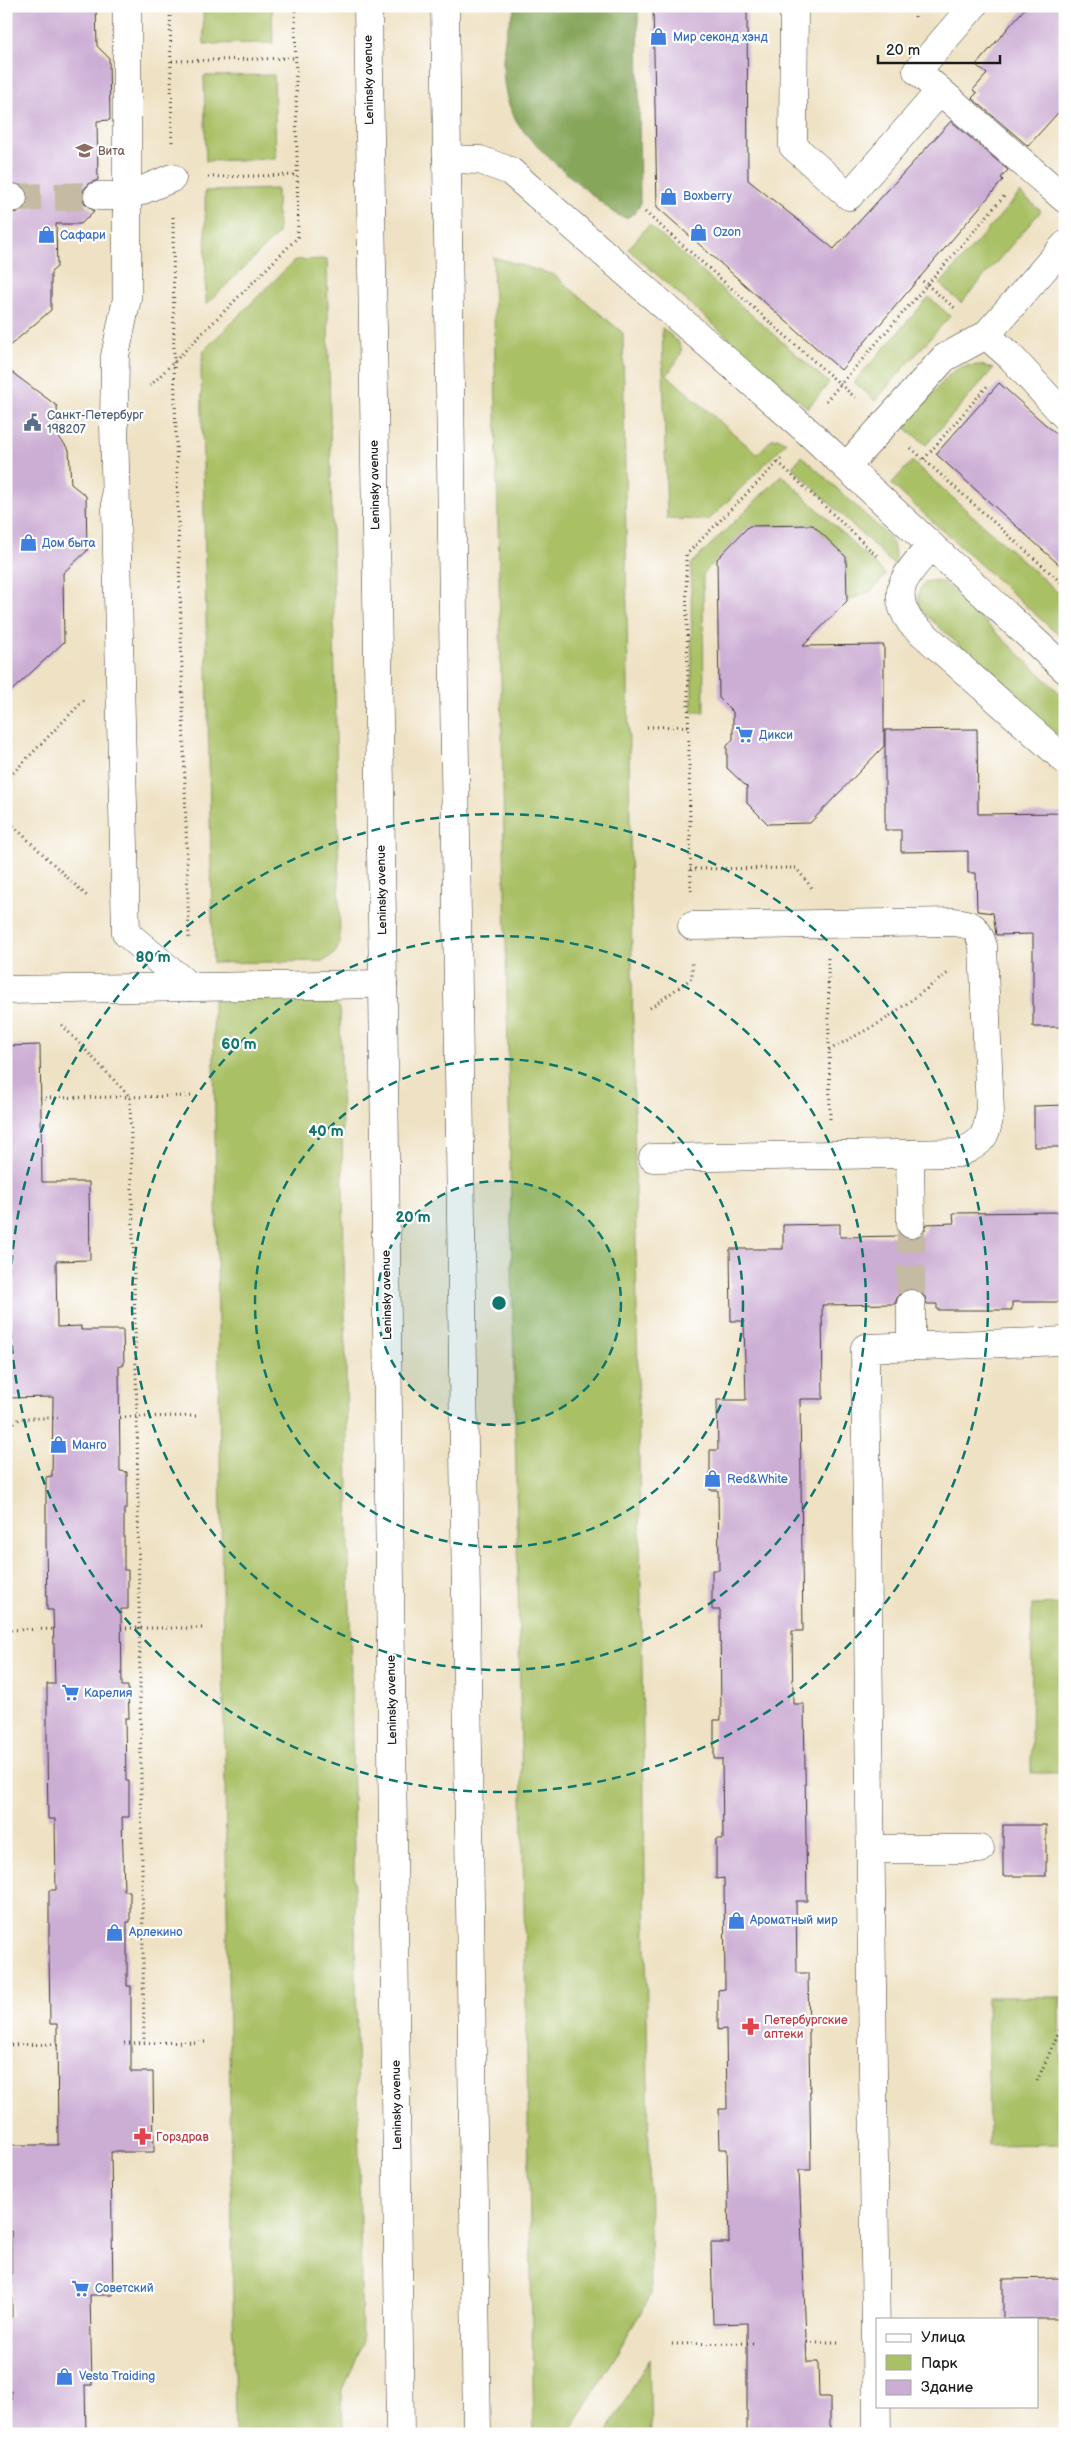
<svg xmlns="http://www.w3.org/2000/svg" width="1071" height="2440" font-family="'Balsamiq Sans',sans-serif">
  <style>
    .green { fill: #a9c065; stroke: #626e40 }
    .forest { fill: #86a65a; stroke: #51613b }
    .building { fill: #ccadd4 }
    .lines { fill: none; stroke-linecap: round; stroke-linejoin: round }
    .minor-tunnel { stroke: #c5baa2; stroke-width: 28; stroke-dasharray: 28 14; stroke-linecap: butt }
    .minor-casing { stroke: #3c3a35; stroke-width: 29 }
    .major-casing { stroke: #3c3a35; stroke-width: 29 }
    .path { stroke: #3c3a35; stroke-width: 3; stroke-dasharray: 1 4; stroke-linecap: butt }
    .minor { stroke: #fff; stroke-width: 28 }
    .major { stroke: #fff; stroke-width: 28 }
    .ring { fill: none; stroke: #0f766e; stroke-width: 2.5; stroke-dasharray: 9 6 }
    .labels { text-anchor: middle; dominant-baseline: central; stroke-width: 4.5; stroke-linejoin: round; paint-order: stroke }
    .shop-label { font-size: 12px; fill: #366cbe; stroke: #fff; text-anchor: start }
    .street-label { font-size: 12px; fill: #1c1c1c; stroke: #fff }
    .education-label { font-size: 12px; fill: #785e54; stroke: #fff; text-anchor: start }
    .service-label { font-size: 12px; fill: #4e5e75; stroke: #fff; text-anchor: start }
    .health-label { font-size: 12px; fill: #be3a42; stroke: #fff; text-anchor: start }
    .centre { fill: #0f766e; stroke: #fff; stroke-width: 2.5 }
    .ring-label { font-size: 15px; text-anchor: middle; font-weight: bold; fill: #0f766e; stroke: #fff; stroke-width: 4.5; stroke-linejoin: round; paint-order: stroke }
  </style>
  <rect width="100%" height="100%" fill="#fff"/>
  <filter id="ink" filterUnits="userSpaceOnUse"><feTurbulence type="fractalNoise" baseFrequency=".02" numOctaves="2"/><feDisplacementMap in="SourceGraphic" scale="10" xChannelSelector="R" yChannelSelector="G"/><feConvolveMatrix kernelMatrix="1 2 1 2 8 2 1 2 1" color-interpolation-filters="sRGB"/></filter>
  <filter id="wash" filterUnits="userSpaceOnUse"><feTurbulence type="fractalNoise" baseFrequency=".0096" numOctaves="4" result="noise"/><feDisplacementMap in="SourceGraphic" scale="20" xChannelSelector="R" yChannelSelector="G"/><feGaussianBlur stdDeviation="1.12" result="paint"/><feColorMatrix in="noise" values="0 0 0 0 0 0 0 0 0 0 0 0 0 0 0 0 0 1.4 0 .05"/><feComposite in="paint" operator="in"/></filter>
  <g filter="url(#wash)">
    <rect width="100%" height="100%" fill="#efe2c4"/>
    <g class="green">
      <polygon points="203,6 272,6 273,43 204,44"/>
      <polygon points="274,75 276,159 206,161 204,76"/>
      <polygon points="277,189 278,234 206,305 205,191"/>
      <polygon points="1020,193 1041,211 961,303 940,284"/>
      <polygon points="649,225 829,383 808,408 628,249"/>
      <polygon points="493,257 554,275 623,333 651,2295 569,2434 534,2434"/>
      <polygon points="327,259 340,944 335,953 324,961 213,963 201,365 204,350 295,260"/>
      <polygon points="929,297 950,316 875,401 854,382"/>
      <path d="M662,328C689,350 685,349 667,375L757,454L772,439L778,438L786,443L709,520L667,519Z"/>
      <polygon points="981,365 993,369 926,445 903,426 952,372 964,366"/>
      <path d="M802,456L888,536C895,546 896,553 894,565L792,467Z"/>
      <polygon points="912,461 1065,599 1065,641 891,484"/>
      <polygon points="782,475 886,575 873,590 847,601 846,557 813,525 749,526 703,574 704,712 692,712 691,564"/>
      <path d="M935,580L944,583L1065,698V742L922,611C916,599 917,592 925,582Z"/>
      <polygon points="322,996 332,1000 340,1008 362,2345 342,2392 343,2434 235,2434 213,999"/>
      <polygon points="1065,1604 1065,1773 1031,1773 1032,1605"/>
      <polygon points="987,1997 1060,1997 1062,2144 989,2145"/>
      <polygon points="649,2359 651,2434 606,2434"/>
    </g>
    <path class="forest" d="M517,6H638L640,205L635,213L626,218L615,214C590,192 526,144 514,116C505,99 503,80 503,61C504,40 506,24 517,6Z"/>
    <g id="blocks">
      <g class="building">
        <polygon points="8,6 96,6 97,46 109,58 110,120 97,121 98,180 90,183 84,189 82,196 85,204 94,211 81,224 56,224 57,267 51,272 51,310 6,349 6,213 19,212 26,207 28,200 28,193 23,186 6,182 6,112 9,112"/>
        <polygon points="653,6 747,6 748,180 834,249 951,121 1008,170 1001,178 1003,180 841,370 657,207"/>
        <polygon points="1027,6 1065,6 1065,105 1028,146 972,98 977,93 973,90 987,74 976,65"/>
        <polygon points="6,368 57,406 58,436 69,450 71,484 86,496 87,551 63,573 64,642 6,696"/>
        <polygon points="999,383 1065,442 1065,570 936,454"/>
        <polygon points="813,525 846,557 847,601 803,646 884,645 884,746 810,823 768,824 747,803 747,787 727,768 727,746 733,739 733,712 719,698 717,559 749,526"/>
        <polygon points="977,729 978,814 1065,813 1065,1027 1033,1027 1033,934 996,935 993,913 977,911 976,873 968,873 968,851 901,852 901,830 885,830 885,730"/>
        <polygon points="40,1045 42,1182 89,1182 90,1260 56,1261 57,1327 81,1326 81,1330 123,1330 124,1365 119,1365 120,1471 127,1472 127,1509 124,1509 124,1570 128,1570 128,1609 121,1609 122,1686 128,1686 129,1718 125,1718 126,1781 129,1781 129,1817 122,1817 124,1891 130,1891 130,1922 127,1922 127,1986 131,1986 131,2072 153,2072 154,2152 111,2152 113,2295 90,2295 92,2385 85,2385 86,2434 11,2434 11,2391 7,2391 6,2317 12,2317 11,2231 6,2231 6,2145 58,2145 57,2024 50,2024 49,1954 49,1890 56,1890 55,1819 48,1819 47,1750 47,1684 55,1684 53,1610 47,1610 46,1539 46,1477 52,1476 53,1397 6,1398 6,1046"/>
        <polygon points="1065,1105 1065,1147 1034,1147 1034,1106"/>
        <polygon points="1065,1212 1065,1302 1012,1302 1012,1310 937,1310 937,1304 927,1304 925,1297 919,1291 911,1288 904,1290 898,1296 895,1304 822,1305 823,1399 800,1399 803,1631 792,1631 793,1704 804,1704 807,1901 796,1901 797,1973 808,1973 811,2170 799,2170 807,2362 818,2362 819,2397 830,2397 830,2434 747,2434 747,2323 713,2324 711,2243 729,2243 727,2149 720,2149 719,2109 727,2109 726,2029 718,2030 718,1990 725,1989 724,1878 716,1879 716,1839 723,1839 722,1759 714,1759 714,1720 721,1720 720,1610 712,1610 712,1570 719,1570 718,1490 710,1490 710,1450 718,1450 717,1400 746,1400 744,1321 731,1321 730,1249 783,1249 783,1225 840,1224 840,1237 901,1236 912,1240 919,1238 924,1232 927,1224 954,1223 953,1213"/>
        <rect x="1003" y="1825" width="43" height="51"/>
        <polygon points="1065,2278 1065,2319 1003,2319 1003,2279"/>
      </g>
    </g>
  </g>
  <g filter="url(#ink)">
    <use href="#blocks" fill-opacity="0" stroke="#3c3a35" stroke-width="1"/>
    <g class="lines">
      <g class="minor-tunnel">
        <polyline points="13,198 98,196"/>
        <polyline points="911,1224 911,1304"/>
      </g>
      <defs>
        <g id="minor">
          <polyline points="127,6 127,298 115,356 114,424 126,933 190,987"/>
          <polyline points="794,6 793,146 849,196 940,91"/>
          <polyline points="973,6 917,71 1065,199"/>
          <polyline points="447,159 480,160 510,171 805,429 1065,669"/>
          <polyline points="98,196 128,196 172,178"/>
          <polyline points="6,197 13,198"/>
          <polyline points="986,335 1065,245"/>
          <polyline points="846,467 944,358 986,335 1011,357 1065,416"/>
          <path d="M931,546C909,572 887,589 911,623L1065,760"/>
          <polyline points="6,990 383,984"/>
          <polyline points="910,1154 911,1224"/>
          <path d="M653,1158L959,1153C982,1143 987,1137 990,1112L983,946C977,926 972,924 953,922L692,926"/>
          <polyline points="911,1304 911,1346"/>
          <polyline points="871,1849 980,1849"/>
          <polyline points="877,2434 865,1348 1065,1341"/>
        </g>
        <g id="major">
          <polyline points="368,6 383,984 400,2434"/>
          <polyline points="445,6 477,2434"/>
        </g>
      </defs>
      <use href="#minor" class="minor-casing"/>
      <use href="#major" class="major-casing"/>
      <g class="path">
        <polyline points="170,6 172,143"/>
        <polyline points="915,6 915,18"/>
        <polyline points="172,61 296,58"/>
        <polyline points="208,177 297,175"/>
        <polyline points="645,212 858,400"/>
        <polyline points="173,217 174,361 189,940"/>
        <polyline points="919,278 957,310"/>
        <polyline points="150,386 298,237 295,6"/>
        <polyline points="826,401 1006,194"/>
        <polyline points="911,448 1065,586"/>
        <polyline points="924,459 989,384"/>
        <polyline points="778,462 877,556"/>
        <polyline points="647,727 688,726"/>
        <polyline points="6,780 84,700"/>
        <polyline points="6,819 89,898"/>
        <polyline points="690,869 796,868 812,888"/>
        <polyline points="691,891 686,555 783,457"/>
        <polyline points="828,958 830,1120"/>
        <polyline points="650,1008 692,978 692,962"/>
        <polyline points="62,1025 130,1097 137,1417 144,2043"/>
        <polyline points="829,1050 883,1021 948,973"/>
        <polyline points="40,1098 192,1096"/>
        <polyline points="120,1417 198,1416"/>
        <polyline points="6,1429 21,1418 58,1418"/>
        <polyline points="121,1628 203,1628"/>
        <polyline points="6,1630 54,1629"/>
        <polyline points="124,2043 208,2042"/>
        <polyline points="6,2045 57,2044"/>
        <polyline points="1037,2081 1065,2018"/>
        <polyline points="807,2342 841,2342"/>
        <polyline points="672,2344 753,2343"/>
      </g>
      <use href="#minor" class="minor"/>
      <use href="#major" class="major"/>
    </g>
  </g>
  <circle cx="499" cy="1303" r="122" fill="#0f766e" fill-opacity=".12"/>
  <g class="ring">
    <circle cx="499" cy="1303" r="122"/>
    <circle cx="499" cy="1303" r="244"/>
    <circle cx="499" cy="1303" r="367"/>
    <circle cx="499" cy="1303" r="489"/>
  </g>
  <defs>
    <symbol id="shop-bare" viewBox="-9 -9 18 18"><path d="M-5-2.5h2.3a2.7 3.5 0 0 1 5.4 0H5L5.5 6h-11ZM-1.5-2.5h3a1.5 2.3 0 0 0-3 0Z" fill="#3f7fe0" stroke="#fff" stroke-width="2.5" paint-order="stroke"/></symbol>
    <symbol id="school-bare" viewBox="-9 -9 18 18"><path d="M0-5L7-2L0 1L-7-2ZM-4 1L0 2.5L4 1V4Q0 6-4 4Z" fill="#8d6e63" stroke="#fff" stroke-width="2.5" paint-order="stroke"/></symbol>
    <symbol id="civic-bare" viewBox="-9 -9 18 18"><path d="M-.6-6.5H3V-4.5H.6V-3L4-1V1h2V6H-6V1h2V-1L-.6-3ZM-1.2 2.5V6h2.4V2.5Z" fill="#5c6f8a" stroke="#fff" stroke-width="2.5" paint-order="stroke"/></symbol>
    <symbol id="supermarket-bare" viewBox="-9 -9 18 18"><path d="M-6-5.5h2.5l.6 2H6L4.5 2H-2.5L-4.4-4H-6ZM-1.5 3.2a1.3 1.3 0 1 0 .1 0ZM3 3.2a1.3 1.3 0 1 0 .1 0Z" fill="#3f7fe0" stroke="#fff" stroke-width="2.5" paint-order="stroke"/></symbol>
    <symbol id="pharmacy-bare" viewBox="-9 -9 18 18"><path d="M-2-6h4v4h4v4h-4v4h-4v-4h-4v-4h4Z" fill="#e0444e" stroke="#fff" stroke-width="2.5" paint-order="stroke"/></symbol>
  </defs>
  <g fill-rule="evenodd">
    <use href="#shop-bare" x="646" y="24" width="25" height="25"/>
    <use href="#school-bare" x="72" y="138" width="25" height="25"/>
    <use href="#shop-bare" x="656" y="184" width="25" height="25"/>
    <use href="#shop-bare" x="686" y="220" width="25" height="25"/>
    <use href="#shop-bare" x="34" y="222" width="25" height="25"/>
    <use href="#civic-bare" x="20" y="410" width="25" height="25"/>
    <use href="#shop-bare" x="16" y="530" width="25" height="25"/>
    <use href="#supermarket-bare" x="732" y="722" width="25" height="25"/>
    <use href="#shop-bare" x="46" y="1432" width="25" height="25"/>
    <use href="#shop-bare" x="700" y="1466" width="25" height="25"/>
    <use href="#supermarket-bare" x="58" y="1680" width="25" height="25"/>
    <use href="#shop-bare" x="724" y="1908" width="25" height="25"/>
    <use href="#shop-bare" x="102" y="1920" width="25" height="25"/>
    <use href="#pharmacy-bare" x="738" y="2014" width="25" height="25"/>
    <use href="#pharmacy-bare" x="130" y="2124" width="25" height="25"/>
    <use href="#supermarket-bare" x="68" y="2276" width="25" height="25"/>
    <use href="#shop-bare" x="52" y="2364" width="25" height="25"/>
  </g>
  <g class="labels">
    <g class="shop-label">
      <text x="673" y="37">Мир секонд хэнд</text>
      <text x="683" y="196">Boxberry</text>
      <text x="713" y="232">Ozon</text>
      <text x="60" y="235">Сафари</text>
      <text x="42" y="543">Дом быта</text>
      <text x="759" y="735">Дикси</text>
      <text x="72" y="1445">Манго</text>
      <text x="727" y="1479">Red&amp;White</text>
      <text x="84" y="1693">Карелия</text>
      <text x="750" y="1920">Ароматный мир</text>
      <text x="129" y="1932">Арлекино</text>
      <text x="95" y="2288">Советский</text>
      <text x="79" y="2376">Vesta Traiding</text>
    </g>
    <g class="street-label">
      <text transform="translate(369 80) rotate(-91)">Leninsky avenue</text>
      <text transform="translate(375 485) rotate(-91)">Leninsky avenue</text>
      <text transform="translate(382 890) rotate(-91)">Leninsky avenue</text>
      <text transform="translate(387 1295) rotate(-91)">Leninsky avenue</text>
      <text transform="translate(392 1700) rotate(-91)">Leninsky avenue</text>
      <text transform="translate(397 2105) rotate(-91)">Leninsky avenue</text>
    </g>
    <g class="education-label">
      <text x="98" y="151">Вита</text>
    </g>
    <g class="service-label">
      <text x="47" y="415">Санкт-Петербург<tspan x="47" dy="14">198207</tspan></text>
    </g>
    <g class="health-label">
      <text x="764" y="2020">Петербургские<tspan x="764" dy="14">аптеки</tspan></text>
      <text x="156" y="2137">Горздрав</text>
    </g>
  </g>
  <circle cx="499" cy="1303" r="8" class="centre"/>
  <g class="ring-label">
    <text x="153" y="962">80 m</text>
    <text x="239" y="1049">60 m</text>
    <text x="326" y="1136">40 m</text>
    <text x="413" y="1222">20 m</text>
  </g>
  <rect width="1071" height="2440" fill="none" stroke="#fff" stroke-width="25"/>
  <rect x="876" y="2318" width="162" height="90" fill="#ffffff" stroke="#a4a4a4"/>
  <rect x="886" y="2334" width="25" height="8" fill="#ffffff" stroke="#a4a4a4"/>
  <text x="921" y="2342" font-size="15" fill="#1c1c1c">Улица</text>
  <rect x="886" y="2355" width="25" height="15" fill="#a9c065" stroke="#a4a4a4"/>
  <text x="921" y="2368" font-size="15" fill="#1c1c1c">Парк</text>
  <rect x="886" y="2380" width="25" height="15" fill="#ccadd4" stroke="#a4a4a4"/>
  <text x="921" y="2392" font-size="15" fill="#1c1c1c">Здание</text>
  <path d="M878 55v8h122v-8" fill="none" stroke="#1c1c1c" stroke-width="2.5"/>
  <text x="886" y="55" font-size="15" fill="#1c1c1c" stroke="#ffffff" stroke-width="4" paint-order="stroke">20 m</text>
</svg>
